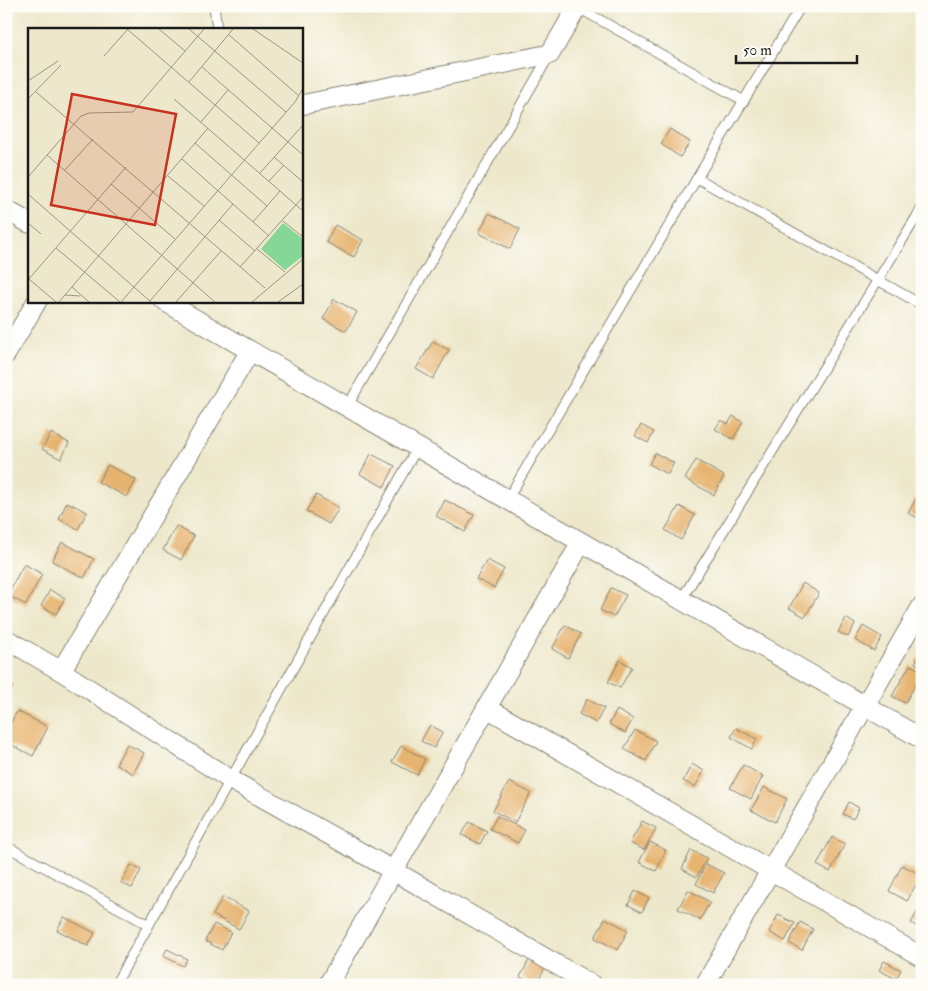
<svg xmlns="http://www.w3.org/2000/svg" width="928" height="991" font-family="'IM FELL Double Pica',serif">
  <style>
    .building { fill: #e7b46f }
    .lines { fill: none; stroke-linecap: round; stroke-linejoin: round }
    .service-casing { stroke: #848274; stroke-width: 11 }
    .minor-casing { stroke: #848274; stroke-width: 21 }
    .service { stroke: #fff; stroke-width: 9 }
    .minor { stroke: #fff; stroke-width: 19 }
    .inset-road { fill: none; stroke: #999685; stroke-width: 1 }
    .view { fill: #c8321e; fill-opacity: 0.15; stroke: #c8321e; stroke-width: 2.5 }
    .inset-edge { fill: none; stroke: #1c1c1c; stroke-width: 2.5 }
  </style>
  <rect width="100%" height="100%" fill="#fdfcf7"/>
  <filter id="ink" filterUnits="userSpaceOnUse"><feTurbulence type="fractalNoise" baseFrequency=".02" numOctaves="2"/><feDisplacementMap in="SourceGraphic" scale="10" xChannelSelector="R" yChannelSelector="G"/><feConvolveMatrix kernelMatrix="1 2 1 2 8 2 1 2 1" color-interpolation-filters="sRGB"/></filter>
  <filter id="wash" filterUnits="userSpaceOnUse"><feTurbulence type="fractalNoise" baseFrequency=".0096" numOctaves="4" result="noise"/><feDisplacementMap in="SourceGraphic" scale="20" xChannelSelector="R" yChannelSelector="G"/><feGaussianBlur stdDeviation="1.12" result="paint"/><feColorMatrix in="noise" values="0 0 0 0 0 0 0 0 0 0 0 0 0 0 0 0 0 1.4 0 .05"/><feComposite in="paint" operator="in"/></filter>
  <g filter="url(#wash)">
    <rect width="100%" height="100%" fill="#ede8cb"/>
    <g id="blocks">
      <g class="building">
        <polygon points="670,129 690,142 680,157 661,144"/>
        <polygon points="489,213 520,229 510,249 479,233"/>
        <polygon points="335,225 363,240 354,257 326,242"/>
        <polygon points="334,299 357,312 346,331 323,319"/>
        <polygon points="433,341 449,350 433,379 416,369"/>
        <polygon points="733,416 743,422 733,439 715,429 721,420 728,424"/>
        <polygon points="641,425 654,432 648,443 635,436"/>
        <polygon points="51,433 69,443 61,459 42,449"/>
        <polygon points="655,453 674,463 668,474 649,464"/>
        <polygon points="371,454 395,466 384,487 360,474"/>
        <polygon points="696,460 724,476 714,495 685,479"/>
        <polygon points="108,465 136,480 127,497 98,482"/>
        <polygon points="316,495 339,508 329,524 306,511"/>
        <polygon points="918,495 922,498 922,520 908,513"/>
        <polygon points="445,500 474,515 465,532 436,516"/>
        <polygon points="67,502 87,512 78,529 59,519"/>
        <polygon points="679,506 695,515 681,540 665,530"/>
        <polygon points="176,526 194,536 181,560 163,550"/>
        <polygon points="62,542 94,559 84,578 52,561"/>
        <polygon points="487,560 504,569 494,588 476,579"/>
        <polygon points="24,564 42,574 26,605 7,595"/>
        <polygon points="803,583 819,593 805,617 789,608"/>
        <polygon points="611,588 626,595 614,617 600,610"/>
        <polygon points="50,590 65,598 56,614 41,606"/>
        <polygon points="846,618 855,624 848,637 838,632"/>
        <polygon points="565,625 581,634 568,658 552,649"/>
        <polygon points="863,626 882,637 874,651 855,640"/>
        <polygon points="922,651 922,667 915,663"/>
        <polygon points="620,660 632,667 620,688 608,682"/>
        <polygon points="910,665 922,671 922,673 905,703 892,696"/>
        <polygon points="6,683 13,686 6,700"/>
        <polygon points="587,699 604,708 596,723 579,714"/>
        <polygon points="617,710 633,719 625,733 609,724"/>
        <polygon points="17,711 48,727 33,756 6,742 6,732"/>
        <polygon points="430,725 443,732 434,748 421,741"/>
        <polygon points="736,728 757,739 752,749 731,737"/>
        <polygon points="635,730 656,741 646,761 624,749"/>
        <polygon points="127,744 144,753 133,774 116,764"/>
        <polygon points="401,746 425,759 417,775 392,762"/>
        <polygon points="692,764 704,771 695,787 683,781"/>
        <polygon points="743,765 763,776 751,799 730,788"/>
        <polygon points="509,782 531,793 515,822 493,811"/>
        <polygon points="764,787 787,799 775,822 751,810"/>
        <polygon points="849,802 859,808 853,819 843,814"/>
        <polygon points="497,816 525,830 518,843 490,829"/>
        <polygon points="642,821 656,828 644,850 630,843"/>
        <polygon points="469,822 487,831 480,844 462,835"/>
        <polygon points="832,837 845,844 830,872 817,865"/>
        <polygon points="650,842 666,850 656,871 639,862"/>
        <polygon points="691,850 707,858 697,877 682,869"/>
        <polygon points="706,864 724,873 713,893 696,884"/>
        <polygon points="131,865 141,870 132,888 121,883"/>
        <polygon points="902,865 921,875 907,901 889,891"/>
        <polygon points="688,890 710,902 700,920 678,909"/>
        <polygon points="635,891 649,898 642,912 628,905"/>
        <polygon points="223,897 249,911 239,929 213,915"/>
        <polygon points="920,907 922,908 922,929 911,923"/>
        <polygon points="778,915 795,923 785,941 769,932"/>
        <polygon points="64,917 95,933 88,946 57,930"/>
        <polygon points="605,918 628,930 618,950 595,938"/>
        <polygon points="800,922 813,929 802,950 789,943"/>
        <polygon points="214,924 231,932 222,950 205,941"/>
        <polygon points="167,949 187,959 183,966 163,956"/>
        <polygon points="529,960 545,968 536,985 520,977"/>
        <polygon points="884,961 901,970 896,979 879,970"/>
      </g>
    </g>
  </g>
  <g filter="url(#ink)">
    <use href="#blocks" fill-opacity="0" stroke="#848274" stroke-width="1"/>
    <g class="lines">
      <defs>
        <g id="service">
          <polyline points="214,6 217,29"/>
          <polyline points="577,7 744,101"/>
          <polyline points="697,178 922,305"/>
          <polyline points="347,407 549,56"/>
          <polyline points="507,500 697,178 801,6"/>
          <polyline points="681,600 922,208"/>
          <polyline points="6,846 149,925"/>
          <polyline points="115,985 417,448"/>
        </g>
        <g id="minor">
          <polyline points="301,105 550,54 578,6"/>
          <polyline points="6,210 29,223"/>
          <polyline points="164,301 922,739"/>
          <polyline points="6,354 37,301"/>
          <polyline points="6,639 61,671 231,780 394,871 592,985"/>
          <polyline points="61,671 250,351"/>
          <polyline points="487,708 922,957"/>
          <polyline points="328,985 581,543"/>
          <polyline points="705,985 922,606"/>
        </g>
      </defs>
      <use href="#service" class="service-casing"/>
      <use href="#minor" class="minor-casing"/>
      <use href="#service" class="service"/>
      <use href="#minor" class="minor"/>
    </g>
  </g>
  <g transform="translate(28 28)">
    <rect width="275" height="275" fill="#ede8cb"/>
    <path d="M255,195L275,211V228L257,242L233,221Z" fill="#86d696"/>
    <path class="inset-road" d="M99,1L231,115M131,1L157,23M161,1L258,84M225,1L275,35M200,6L271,68M76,28L100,1M174,39L275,127M0,53L30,33M161,54L205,1M8,64L237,260M0,71L33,37M146,71L275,183M173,94L200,62M167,115L239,178M19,127L187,274M246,129L275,154M154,131L241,208M36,143L65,111M232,145L275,97M140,148L176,178M0,149L53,88L61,85L105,84L176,1M241,153L256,137M83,156L147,211M0,166L123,274M191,192L227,223M255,193L275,209M225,194L252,163M0,195L13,206M28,220L92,274M229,221L257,244M212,239L275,169M1,251L28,274M0,252L98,139M44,259L61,274M37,267L52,268M122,273L205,176M31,274L180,100M93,274L267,74L275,60M148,274L193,223M224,274L275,231M250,274L275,256"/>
    <path class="view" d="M44,66L148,86L127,197L23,177Z"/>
    <rect width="275" height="275" class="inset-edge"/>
  </g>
  <rect width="928" height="991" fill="none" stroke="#fdfcf7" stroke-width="25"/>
  <path d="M736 55v8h121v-8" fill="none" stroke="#1c1c1c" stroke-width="2.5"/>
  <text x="743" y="55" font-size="15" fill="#1c1c1c" stroke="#fdfcf7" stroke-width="4" paint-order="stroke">50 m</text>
</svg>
